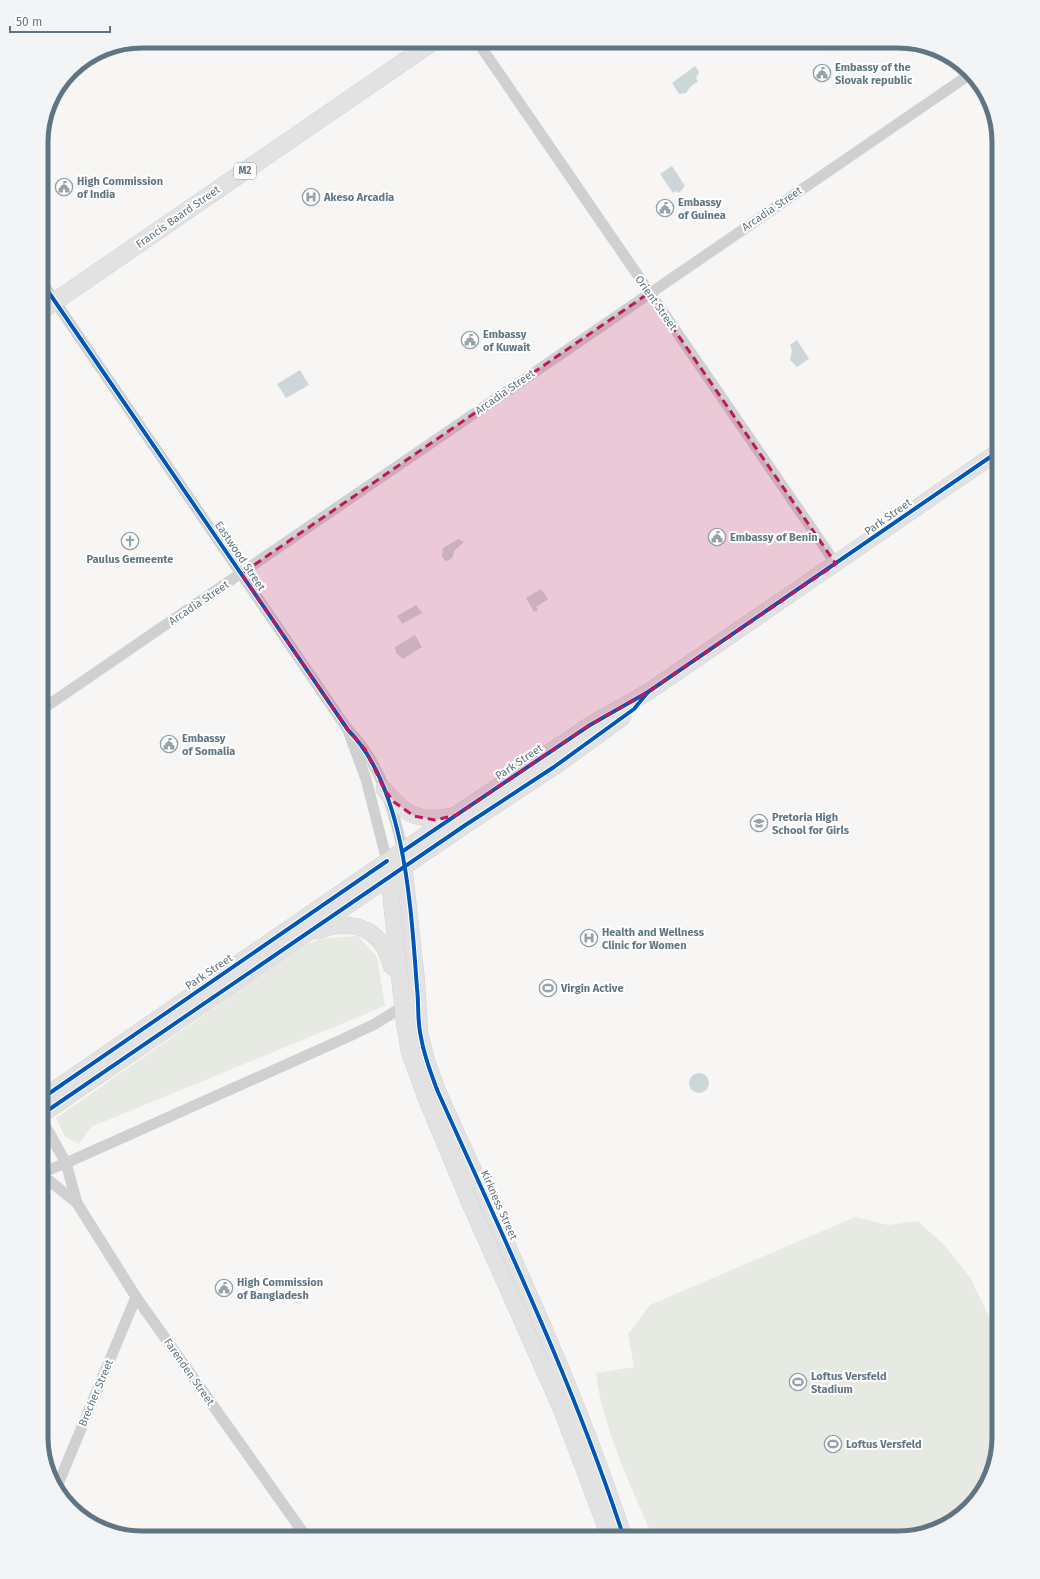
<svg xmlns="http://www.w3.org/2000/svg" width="1040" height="1579" font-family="'Fira Sans',sans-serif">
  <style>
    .green { fill: #e6eae3 }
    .water { fill: #cdd6d9 }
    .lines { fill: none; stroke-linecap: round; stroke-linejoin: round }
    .secondary-casing { stroke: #d3d4d5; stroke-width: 17 }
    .primary-casing { stroke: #d4d4d4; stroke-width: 18 }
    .street { stroke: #cfd0d0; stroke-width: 11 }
    .secondary { stroke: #e2e2e2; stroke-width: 16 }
    .primary { stroke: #e2e2e2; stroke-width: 17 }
    .cycleway-casing { stroke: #fff; stroke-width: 6 }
    .cycleway { stroke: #0057b8; stroke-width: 4 }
    .marked { fill: #c2185b; fill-opacity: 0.2; stroke: #c2185b; stroke-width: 3; stroke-dasharray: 8 5; stroke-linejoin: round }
    .labels { text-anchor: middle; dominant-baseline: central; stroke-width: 4; stroke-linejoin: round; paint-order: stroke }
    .shield { fill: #fff; stroke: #909ea8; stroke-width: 1 }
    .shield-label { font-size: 10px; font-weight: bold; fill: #607582 }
    .poi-label { font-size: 11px; font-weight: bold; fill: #607582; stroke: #fff; text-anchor: start }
    .street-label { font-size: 11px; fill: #607582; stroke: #fff }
    .rim { fill: none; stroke: #607582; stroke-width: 5 }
  </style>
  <rect width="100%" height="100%" fill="#f7f6f5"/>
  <g class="green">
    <polygon points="824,41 847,41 832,52"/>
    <polygon points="358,936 377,957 385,1006 91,1127 79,1144 65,1137 56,1118 306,944 326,938"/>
    <path d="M855,1217L888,1225L918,1221L944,1245L970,1277L999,1337V1437L985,1487L948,1525L898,1538H653C632,1488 602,1427 596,1373L634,1367L628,1334L650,1305Z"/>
  </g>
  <g class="water">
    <polygon points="695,66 699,72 696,78 698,81 690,87 686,93 679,94 672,83"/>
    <polygon points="672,166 685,186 679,193 677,191 673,193 660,174"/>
    <polygon points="797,340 809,359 797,367 790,360 792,350 790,345"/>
    <polygon points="300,370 309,385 286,398 277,384"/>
    <path d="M458,539L464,542L454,551C453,557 452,560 446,561L442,557L443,548Z"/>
    <polygon points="541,589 548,599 536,607 538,610 534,612 526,598"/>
    <polygon points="416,605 422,613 402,624 397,616"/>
    <polygon points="415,635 422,647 403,659 396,653 395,647"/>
    <circle cx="699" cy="1083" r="10"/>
  </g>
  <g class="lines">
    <defs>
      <g id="secondary">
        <path d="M384,789C404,814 418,823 451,816"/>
        <path d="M403,858L416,975L420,1035L427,1062L438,1092C504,1239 574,1384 624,1538"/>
        <polyline points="388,868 404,1020 409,1051 426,1098 468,1199 563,1413 610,1538"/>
        <path d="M318,931C342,921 369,923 384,947C388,953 389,961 392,967"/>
        <polyline points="41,1099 387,861 590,725 648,692 999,451"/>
        <polyline points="41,1115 464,826 554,767 623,717"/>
      </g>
      <polyline id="primary" points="41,311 434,41"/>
    </defs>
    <use href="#secondary" class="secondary-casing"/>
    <use href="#primary" class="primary-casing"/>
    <g class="street">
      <polyline points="477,41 836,564"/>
      <path d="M41,281L348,730C380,762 393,808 403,851"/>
      <polyline points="41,710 969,75"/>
      <polyline points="349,733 366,779 387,861"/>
      <polyline points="41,1118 66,1163 77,1203"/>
      <polyline points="41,1173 66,1163 341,1040 375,1024 407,1004"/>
      <polyline points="41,1174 77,1203 136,1297 307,1538"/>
      <polyline points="56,1489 136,1297"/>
    </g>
    <use href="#secondary" class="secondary"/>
    <use href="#primary" class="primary"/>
    <defs>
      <g id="cycleway">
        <path d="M41,281L348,730C406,788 411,910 417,988C419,1004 417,1021 421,1037C424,1056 431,1074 438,1092C504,1239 574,1384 624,1538"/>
        <polyline points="403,851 590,725 648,692 999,451"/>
        <polyline points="41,1099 387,861"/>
        <polyline points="41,1115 464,826 554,767 634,709 648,692"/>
      </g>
    </defs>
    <use href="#cycleway" class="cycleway-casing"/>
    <use href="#cycleway" class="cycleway"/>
  </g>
  <path class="marked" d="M649,293L836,564L648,692L590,725L457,815L435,820L414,816L394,802L384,789L365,749L348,730L241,574Z"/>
  <defs>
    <symbol id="civic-ring" viewBox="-11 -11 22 22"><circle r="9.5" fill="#fff" stroke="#95a2aa" stroke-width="1.5"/><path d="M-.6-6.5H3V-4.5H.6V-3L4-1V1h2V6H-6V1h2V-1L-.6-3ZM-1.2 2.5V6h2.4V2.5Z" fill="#95a2aa"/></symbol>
    <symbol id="hospital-ring" viewBox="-11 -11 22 22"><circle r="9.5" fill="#fff" stroke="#95a2aa" stroke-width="1.5"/><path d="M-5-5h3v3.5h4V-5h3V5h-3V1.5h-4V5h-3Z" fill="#95a2aa"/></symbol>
    <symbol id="church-ring" viewBox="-11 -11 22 22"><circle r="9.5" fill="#fff" stroke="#95a2aa" stroke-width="1.5"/><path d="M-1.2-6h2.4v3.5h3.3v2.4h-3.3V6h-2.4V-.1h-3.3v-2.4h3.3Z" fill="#95a2aa"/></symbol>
    <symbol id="school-ring" viewBox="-11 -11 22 22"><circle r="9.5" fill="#fff" stroke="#95a2aa" stroke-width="1.5"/><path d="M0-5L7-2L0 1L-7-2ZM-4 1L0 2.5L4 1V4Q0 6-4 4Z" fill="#95a2aa"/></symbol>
    <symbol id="stadium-ring" viewBox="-11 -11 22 22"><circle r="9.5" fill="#fff" stroke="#95a2aa" stroke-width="1.5"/><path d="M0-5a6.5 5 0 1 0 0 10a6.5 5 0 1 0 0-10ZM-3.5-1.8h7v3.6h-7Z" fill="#95a2aa"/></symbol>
  </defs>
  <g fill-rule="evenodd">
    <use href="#civic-ring" x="812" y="63" width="20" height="20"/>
    <use href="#civic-ring" x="54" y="177" width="20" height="20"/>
    <use href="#hospital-ring" x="301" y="187" width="20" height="20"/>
    <use href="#civic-ring" x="655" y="198" width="20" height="20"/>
    <use href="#civic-ring" x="460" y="330" width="20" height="20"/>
    <use href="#civic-ring" x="707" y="527" width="20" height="20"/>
    <use href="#church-ring" x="120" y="531" width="20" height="20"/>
    <use href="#civic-ring" x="159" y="734" width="20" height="20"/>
    <use href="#school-ring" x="749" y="813" width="20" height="20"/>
    <use href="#hospital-ring" x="579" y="928" width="20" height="20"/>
    <use href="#stadium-ring" x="538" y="978" width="20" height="20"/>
    <use href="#civic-ring" x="214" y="1278" width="20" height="20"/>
    <use href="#stadium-ring" x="788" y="1372" width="20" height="20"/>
    <use href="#stadium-ring" x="823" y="1434" width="20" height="20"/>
  </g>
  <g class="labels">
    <rect class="shield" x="234" y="163" width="22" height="16" rx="3"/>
    <g class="shield-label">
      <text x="245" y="171">M2</text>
    </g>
    <g class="poi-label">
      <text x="835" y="67">Embassy of the<tspan x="835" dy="13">Slovak republic</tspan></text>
      <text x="77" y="181">High Commission<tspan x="77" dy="13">of India</tspan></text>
      <text x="324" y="197">Akeso Arcadia</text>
      <text x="678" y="202">Embassy<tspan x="678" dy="13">of Guinea</tspan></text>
      <text x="483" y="334">Embassy<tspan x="483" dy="13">of Kuwait</tspan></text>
      <text x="730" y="537">Embassy of Benin</text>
      <text x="130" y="559" text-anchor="middle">Paulus Gemeente</text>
      <text x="182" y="738">Embassy<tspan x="182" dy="13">of Somalia</tspan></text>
      <text x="772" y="817">Pretoria High<tspan x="772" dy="13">School for Girls</tspan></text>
      <text x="602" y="932">Health and Wellness<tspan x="602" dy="13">Clinic for Women</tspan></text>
      <text x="561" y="988">Virgin Active</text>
      <text x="237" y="1282">High Commission<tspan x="237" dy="13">of Bangladesh</tspan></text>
      <text x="811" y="1376">Loftus Versfeld<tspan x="811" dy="13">Stadium</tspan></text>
      <text x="846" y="1444">Loftus Versfeld</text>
    </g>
    <g class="street-label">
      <text transform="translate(772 209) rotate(-34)">Arcadia Street</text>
      <text transform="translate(178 217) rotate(-35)">Francis Baard Street</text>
      <text transform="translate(656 303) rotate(55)">Orient Street</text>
      <text transform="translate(505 392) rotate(-35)">Arcadia Street</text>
      <text transform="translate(888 517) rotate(-35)">Park Street</text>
      <text transform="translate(240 556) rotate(56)">Eastwood Street</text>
      <text transform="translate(199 603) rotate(-34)">Arcadia Street</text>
      <text transform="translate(519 762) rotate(-34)">Park Street</text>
      <text transform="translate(209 972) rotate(-34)">Park Street</text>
      <text transform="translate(499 1205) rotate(66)">Kirkness Street</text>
      <text transform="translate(189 1372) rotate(55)">Farenden Street</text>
      <text transform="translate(96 1393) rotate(-67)">Brecher Street</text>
    </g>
  </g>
  <path d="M0 0H1040V1579H0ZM142 48H898A94 94 0 0 1 992 142V1437A94 94 0 0 1 898 1531H142A94 94 0 0 1 48 1437V142A94 94 0 0 1 142 48Z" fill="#f2f4f5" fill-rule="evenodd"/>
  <path class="rim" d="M142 48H898A94 94 0 0 1 992 142V1437A94 94 0 0 1 898 1531H142A94 94 0 0 1 48 1437V142A94 94 0 0 1 142 48Z"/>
  <path d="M10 26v6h100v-6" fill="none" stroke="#607582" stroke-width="2"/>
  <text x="16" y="26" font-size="12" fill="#607582" stroke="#ffffff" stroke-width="3" paint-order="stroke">50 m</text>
</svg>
